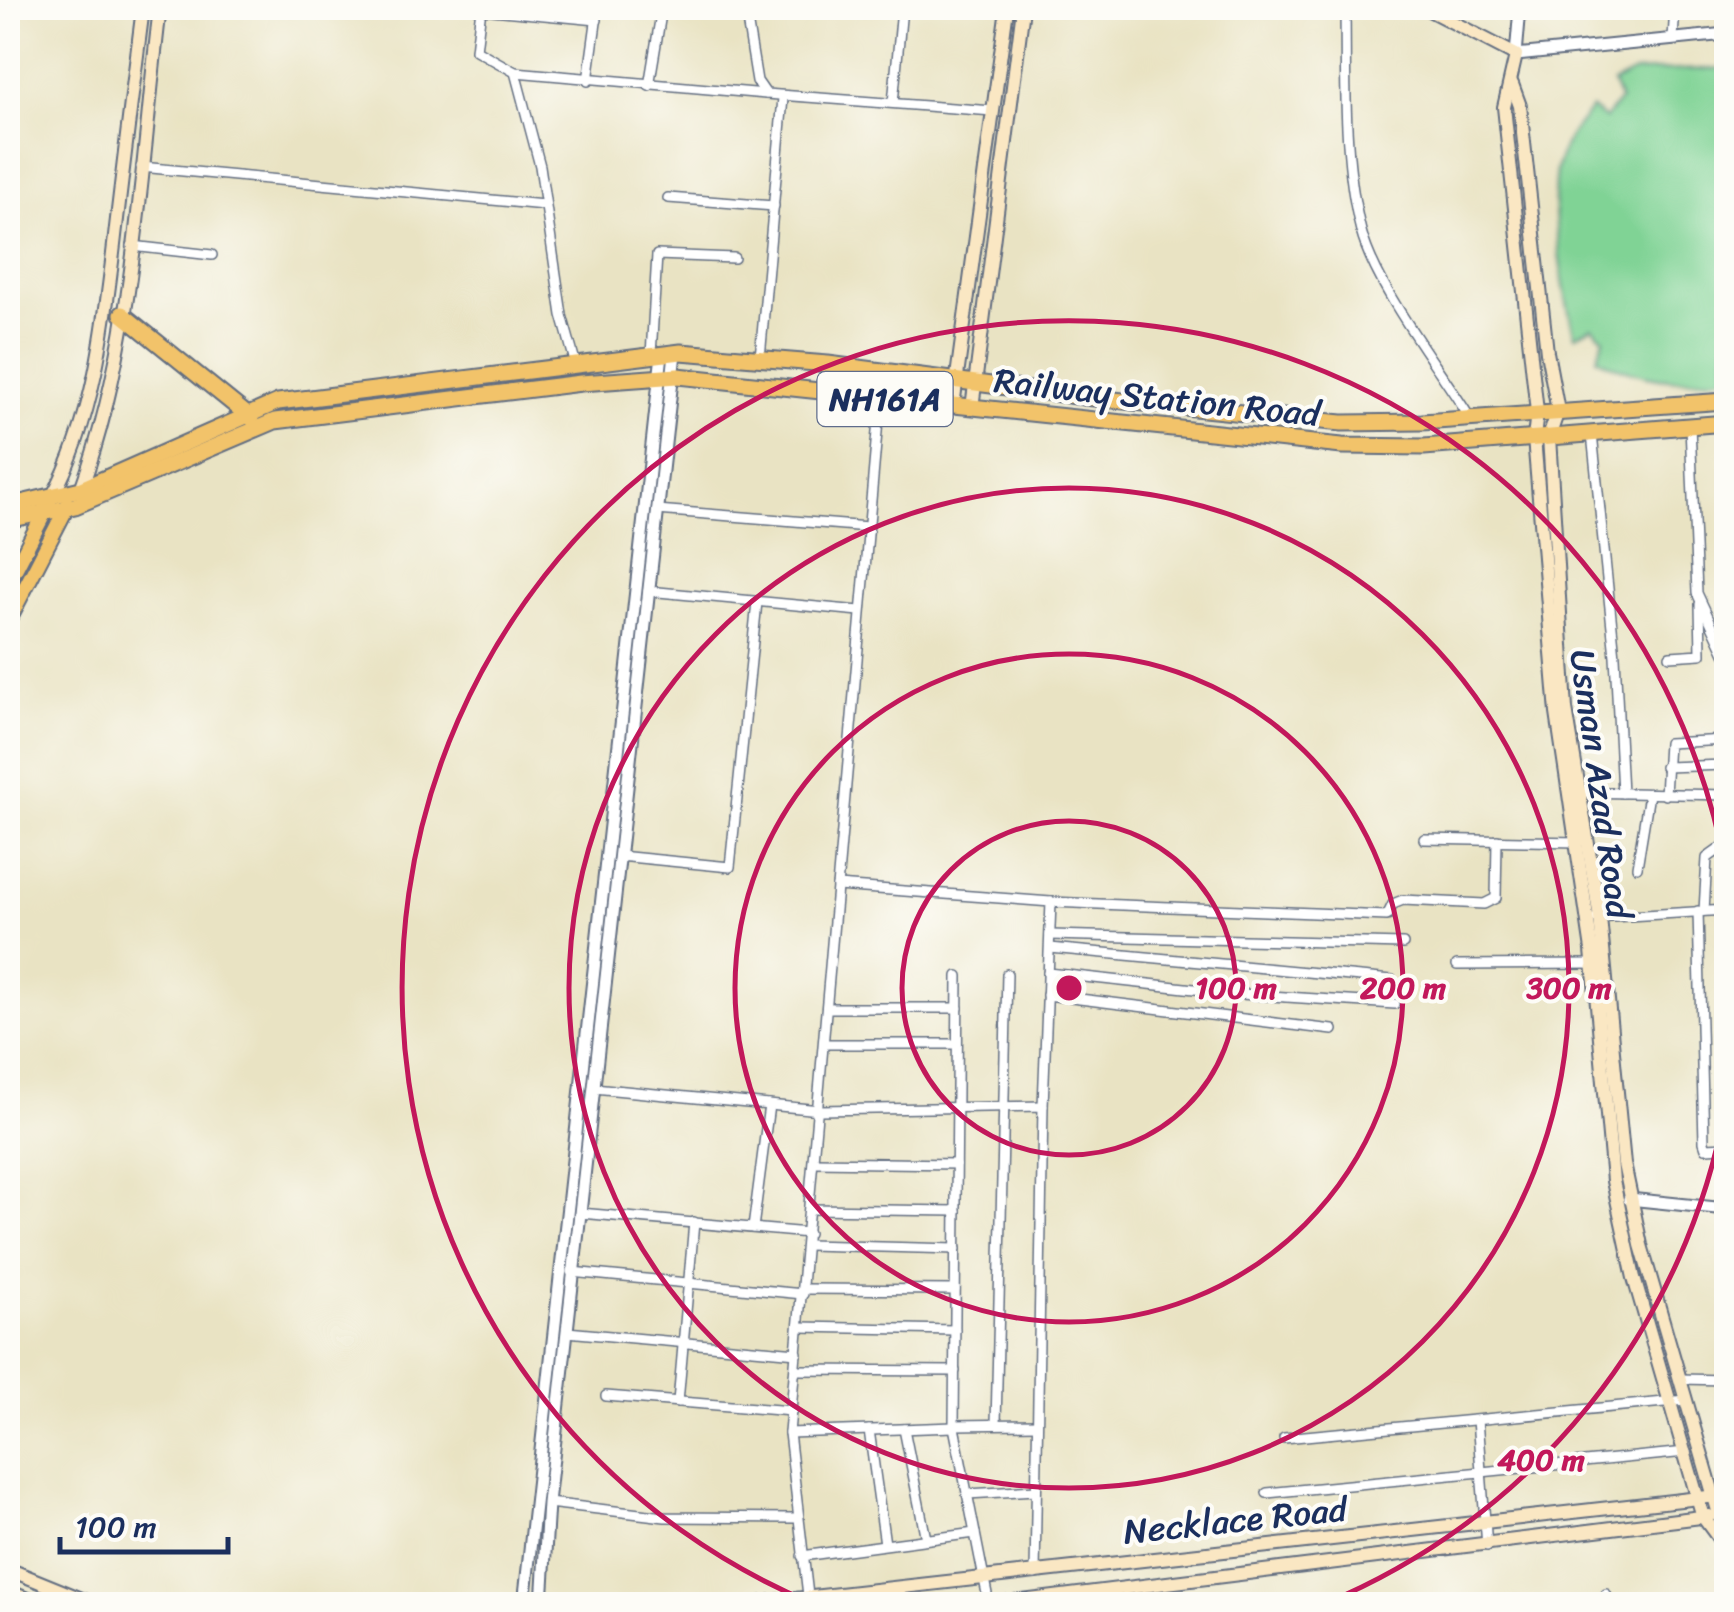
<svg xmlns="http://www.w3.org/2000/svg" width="1734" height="1612" font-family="Sriracha,sans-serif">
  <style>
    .green { fill: #80d395; stroke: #4e817a; stroke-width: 2.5 }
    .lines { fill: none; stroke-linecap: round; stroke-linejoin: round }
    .minor-casing { stroke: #636e81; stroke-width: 12 }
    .tertiary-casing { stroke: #636e81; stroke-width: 15 }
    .secondary-casing { stroke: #636e81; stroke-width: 16 }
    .primary-casing { stroke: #636e81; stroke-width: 18 }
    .trunk-casing { stroke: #636e81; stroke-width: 19 }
    .minor { stroke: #fff; stroke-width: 9 }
    .tertiary { stroke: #fff; stroke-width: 11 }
    .secondary { stroke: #fae7c3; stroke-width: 12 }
    .primary { stroke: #f2c36a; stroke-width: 14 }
    .trunk { stroke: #f2c36a; stroke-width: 15 }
    .ring { fill: none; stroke: #c2185b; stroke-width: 5 }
    .labels { text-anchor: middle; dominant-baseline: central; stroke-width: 8; stroke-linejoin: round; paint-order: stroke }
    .shield { fill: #fdfcf7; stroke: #5f6c8c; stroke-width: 2.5 }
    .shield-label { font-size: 32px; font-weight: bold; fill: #1b2f5e }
    .street-label { font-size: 35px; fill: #1b2f5e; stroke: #fdfcf7 }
    .centre { fill: #c2185b; stroke: #fdfcf7; stroke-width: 5 }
    .ring-label { font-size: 30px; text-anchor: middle; font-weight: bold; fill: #c2185b; stroke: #fdfcf7; stroke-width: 8; stroke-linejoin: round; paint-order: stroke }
  </style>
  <rect width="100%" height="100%" fill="#fdfcf7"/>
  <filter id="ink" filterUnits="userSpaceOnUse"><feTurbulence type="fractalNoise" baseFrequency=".01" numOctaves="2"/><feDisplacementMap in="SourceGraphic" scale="20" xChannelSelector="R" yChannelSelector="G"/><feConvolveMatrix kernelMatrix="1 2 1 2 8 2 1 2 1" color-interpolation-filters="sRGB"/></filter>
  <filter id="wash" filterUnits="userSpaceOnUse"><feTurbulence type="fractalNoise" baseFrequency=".0048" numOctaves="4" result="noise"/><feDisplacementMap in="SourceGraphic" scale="40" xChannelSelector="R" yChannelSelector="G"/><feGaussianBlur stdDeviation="2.25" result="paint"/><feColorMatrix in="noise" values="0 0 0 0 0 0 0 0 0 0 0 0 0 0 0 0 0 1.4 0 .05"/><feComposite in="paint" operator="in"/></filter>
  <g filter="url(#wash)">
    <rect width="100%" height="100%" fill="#e9e3c3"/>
    <path class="green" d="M1726,68V376C1680,384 1640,380 1597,358L1604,338L1592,327L1575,336C1564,299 1550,209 1556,171C1561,145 1575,128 1591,109L1605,119L1620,100L1613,83L1635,72Z"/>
  </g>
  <g filter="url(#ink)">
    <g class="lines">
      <defs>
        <g id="minor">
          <polyline points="481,8 476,50 515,72 766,94"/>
          <polyline points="745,8 757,81 766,94 993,111"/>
          <path d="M1345,8C1346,81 1343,160 1361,231C1376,288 1438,366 1470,418"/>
          <polyline points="481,9 597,20"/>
          <polyline points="342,12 343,8"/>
          <polyline points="1673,38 1675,8"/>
          <polyline points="515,72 540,166 562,315 576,365"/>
          <polyline points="588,81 598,8"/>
          <polyline points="649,86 662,8"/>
          <polyline points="893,103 902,8"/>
          <polyline points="141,167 544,205"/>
          <polyline points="668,198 774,206"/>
          <polyline points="132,246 212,255"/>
          <polyline points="651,355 657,255 734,258"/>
          <polyline points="760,358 783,98"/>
          <polyline points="1690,426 1697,593 1726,655"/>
          <polyline points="1592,434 1615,656 1622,793"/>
          <polyline points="657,510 868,527"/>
          <polyline points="648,591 860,611"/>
          <polyline points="1670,656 1701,654 1700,604"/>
          <polyline points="1665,767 1726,765"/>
          <polyline points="1580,792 1726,795"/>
          <polyline points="1665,795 1668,743 1726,740"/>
          <polyline points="1424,839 1578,842"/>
          <polyline points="619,856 730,867 757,602"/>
          <polyline points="1637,867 1649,794"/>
          <polyline points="837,886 1051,902 1043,1106"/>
          <polyline points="1051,902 1387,916 1393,904 1403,900 1484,904 1496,898 1497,840"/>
          <polyline points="1698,911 1704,1142 1706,1148 1726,1147"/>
          <polyline points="1704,911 1707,858 1721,848"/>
          <polyline points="1596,918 1726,910"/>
          <polyline points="1050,935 1403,944"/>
          <polyline points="1050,948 1392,980"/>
          <polyline points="1457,965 1597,964"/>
          <polyline points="1048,973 1240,994 1395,1004"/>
          <polyline points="958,976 954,1427 989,1604"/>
          <polyline points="1047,995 1333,1030"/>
          <polyline points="828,1008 958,1008"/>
          <polyline points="825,1044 957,1044"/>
          <polyline points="594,1088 820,1110 1043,1106 1035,1574"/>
          <polyline points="815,1162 956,1164"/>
          <polyline points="810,1209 956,1211"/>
          <polyline points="580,1213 808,1233"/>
          <polyline points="753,1228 769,1105"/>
          <polyline points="807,1245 956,1249"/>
          <polyline points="571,1272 803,1294"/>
          <polyline points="803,1289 955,1290"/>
          <polyline points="800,1327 955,1330"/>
          <polyline points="567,1332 797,1353"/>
          <polyline points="796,1370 955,1371"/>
          <polyline points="1680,1379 1726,1380"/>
          <polyline points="606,1396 792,1411"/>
          <polyline points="678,1402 694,1222"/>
          <polyline points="1477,1420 1487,1546"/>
          <polyline points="996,1424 1007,974"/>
          <polyline points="954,1425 1037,1424"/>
          <polyline points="904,1429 926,1539"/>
          <polyline points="869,1430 885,1544"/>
          <polyline points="789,1433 954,1427"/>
          <polyline points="1284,1438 1686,1400"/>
          <polyline points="1267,1493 1686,1452"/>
          <polyline points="967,1494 1036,1490"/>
          <polyline points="548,1503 665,1517 796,1518"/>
          <polyline points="802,1556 975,1533"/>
          <polyline points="1606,1594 1610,1604"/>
          <polyline points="809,1604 789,1433 880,398"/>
        </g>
        <g id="tertiary">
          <polyline points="1520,8 1516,55 1726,34"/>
          <polyline points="1629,1199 1726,1209"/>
          <polyline points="524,1604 662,354"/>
          <polyline points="542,1604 548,1503 675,353"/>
        </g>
        <g id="secondary">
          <polyline points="1425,8 1516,55 1504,107 1537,412 1534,438 1557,713 1592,950 1613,1181 1634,1278 1703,1517 1720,1540"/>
          <polyline points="1512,84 1520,106 1547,352 1558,411 1549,437 1566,709 1600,918 1624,1164 1641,1245 1719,1514 1726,1558"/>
          <polyline points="953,406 1007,8"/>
          <polyline points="972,408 1023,8"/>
          <path d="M81,489C135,341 141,163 160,8"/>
          <path d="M51,499C97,415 106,313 117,219C125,149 134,78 143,8"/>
          <polyline points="8,1569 94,1604"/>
          <polyline points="8,1591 39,1604"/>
          <polyline points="750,1604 1726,1495"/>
          <polyline points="997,1604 1709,1516"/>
        </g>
        <g id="primary">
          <polyline points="8,583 49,504"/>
          <polyline points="8,621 68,505"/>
        </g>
        <g id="trunk">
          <polyline points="122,314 251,418"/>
          <polyline points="8,506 81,489 278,402 681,352 828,364 1084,397 1342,423 1422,422 1726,401"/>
          <polyline points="8,520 75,506 275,421 581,383 678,376 1342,446 1424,447 1726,423"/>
        </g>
      </defs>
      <use href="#minor" class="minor-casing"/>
      <use href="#tertiary" class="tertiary-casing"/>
      <use href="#secondary" class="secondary-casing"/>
      <use href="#primary" class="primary-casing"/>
      <use href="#trunk" class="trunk-casing"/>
      <use href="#minor" class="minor"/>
      <use href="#tertiary" class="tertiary"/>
      <use href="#secondary" class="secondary"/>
      <use href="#primary" class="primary"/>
      <use href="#trunk" class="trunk"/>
    </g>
  </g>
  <g class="ring">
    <circle cx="1069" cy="988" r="167"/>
    <circle cx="1069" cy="988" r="334"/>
    <circle cx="1069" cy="988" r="500"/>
    <path d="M1726 1104A667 667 0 0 1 1324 1604M814 1604A667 667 0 1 1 1726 872"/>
  </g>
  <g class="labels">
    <rect class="shield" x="817.5" y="372" width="135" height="54" rx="8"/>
    <g class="shield-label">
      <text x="885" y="399">NH161A</text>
    </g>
    <g class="street-label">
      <text transform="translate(1157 397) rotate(6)">Railway Station Road</text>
      <text transform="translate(1601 784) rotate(82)">Usman Azad Road</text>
      <text transform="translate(1235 1520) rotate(-6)">Necklace Road</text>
    </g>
  </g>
  <circle cx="1069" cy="988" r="15" class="centre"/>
  <g class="ring-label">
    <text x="1236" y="998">100 m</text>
    <text x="1403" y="998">200 m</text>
    <text x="1569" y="998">300 m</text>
    <text x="1541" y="1470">400 m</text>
  </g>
  <rect width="1734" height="1612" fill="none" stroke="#fdfcf7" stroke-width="40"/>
  <path d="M60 1537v15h168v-15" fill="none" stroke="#1b2f5e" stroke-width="5"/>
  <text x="75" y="1537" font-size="30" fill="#1b2f5e" stroke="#fdfcf7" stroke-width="8" paint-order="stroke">100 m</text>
</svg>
